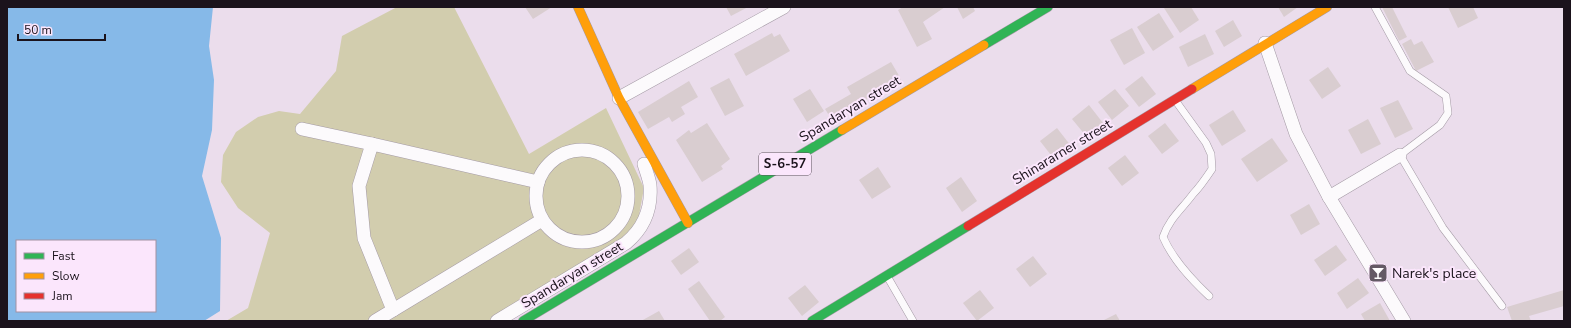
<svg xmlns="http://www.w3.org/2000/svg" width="1571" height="328" font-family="'Nunito Sans','Noto Sans Armenian',sans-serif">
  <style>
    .green { fill: #d2cdae }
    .water { fill: #86b9e8; fill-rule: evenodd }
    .building { fill: #d9cdd0 }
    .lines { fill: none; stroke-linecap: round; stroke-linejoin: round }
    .lane-casing { stroke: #a49aa5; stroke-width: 8 }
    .street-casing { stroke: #a49aa5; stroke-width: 14 }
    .fast-casing { stroke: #a49aa5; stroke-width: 10 }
    .slow-casing { stroke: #a49aa5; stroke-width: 10 }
    .jam-casing { stroke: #a49aa5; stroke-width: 10 }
    .lane { stroke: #fcfafc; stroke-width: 7 }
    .street { stroke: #fcfafc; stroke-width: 13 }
    .fast { stroke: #30b455; stroke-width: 9 }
    .slow { stroke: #ff9f0a; stroke-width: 9 }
    .jam { stroke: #e5322d; stroke-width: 9 }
    .labels { text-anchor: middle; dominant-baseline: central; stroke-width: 4; stroke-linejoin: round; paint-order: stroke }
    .shield { fill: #fbe6fc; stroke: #5e525f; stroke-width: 1 }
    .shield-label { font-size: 13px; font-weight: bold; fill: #1b131c }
    .street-label { font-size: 14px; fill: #1b131c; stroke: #fbe6fc }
    .poi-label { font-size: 14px; fill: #1b131c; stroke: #fbe6fc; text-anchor: start }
  </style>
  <rect width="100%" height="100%" fill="#ebddec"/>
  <polygon class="green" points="397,7 454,7 529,154 606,108 644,188 636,232 489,321 226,321 248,308 270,233 238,208 221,182 223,155 236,132 258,117 279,111 300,114 336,71 342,36"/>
  <path class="water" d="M7,7H213L209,46L214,80L212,130L202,176L221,238L220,311L204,321H7ZM17,241H155V311H17Z"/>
  <g class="building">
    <polygon points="525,7 552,7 533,19"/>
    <polygon points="726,7 748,7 731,16"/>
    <polygon points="903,7 945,7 923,22 932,39 917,47 898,10"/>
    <polygon points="957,7 973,7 975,11 963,19"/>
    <polygon points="1165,7 1191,7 1199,20 1180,33 1164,8"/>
    <polygon points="1278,7 1298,7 1284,17"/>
    <polygon points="1382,7 1392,7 1407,37 1399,41"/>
    <polygon points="1448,7 1473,7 1478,18 1458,28"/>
    <polygon points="1159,13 1174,37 1153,51 1137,27"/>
    <polygon points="1233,20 1242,36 1224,47 1215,31"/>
    <polygon points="1132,28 1145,53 1124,65 1110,40"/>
    <polygon points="772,33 774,37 780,34 790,51 746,76 734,54"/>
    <polygon points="1205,34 1214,54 1188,67 1179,47"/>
    <polygon points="1411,39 1414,45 1422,41 1434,62 1416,71 1402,44"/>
    <polygon points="891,62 901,79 832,120 825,109 851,94 847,87"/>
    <polygon points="1328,67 1341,86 1322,99 1309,80"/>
    <polygon points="1142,76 1156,94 1139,107 1125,89"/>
    <polygon points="729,78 744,106 725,116 710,88"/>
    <polygon points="689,81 698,97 681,107 685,114 672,122 669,117 648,129 638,112"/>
    <polygon points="810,89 824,111 807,122 793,99"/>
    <polygon points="1115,89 1129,106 1112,120 1098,102"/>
    <polygon points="1398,100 1413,129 1395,138 1380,108"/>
    <polygon points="1089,105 1103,123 1086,136 1072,119"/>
    <polygon points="1233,110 1246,131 1222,146 1209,125"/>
    <polygon points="1368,119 1381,144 1361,154 1348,130"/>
    <polygon points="707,123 730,159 721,166 723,169 702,182 676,140 689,130 691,133"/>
    <polygon points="1165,123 1179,141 1162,154 1148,136"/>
    <polygon points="1057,128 1071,146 1054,159 1040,141"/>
    <polygon points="1272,138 1288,161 1257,182 1241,159"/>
    <polygon points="1125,155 1139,173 1122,186 1108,168"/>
    <polygon points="878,167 891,187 872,199 859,180"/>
    <polygon points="961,177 977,201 962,212 946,188"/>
    <polygon points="1309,204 1320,224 1301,235 1290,215"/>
    <polygon points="1336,245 1347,260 1325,276 1314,260"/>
    <polygon points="689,248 699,262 681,275 671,261"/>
    <polygon points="1033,256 1047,274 1030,287 1016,269"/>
    <polygon points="1358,278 1369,293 1347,309 1337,293"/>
    <polygon points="699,281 725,317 720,321 710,321 688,289"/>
    <polygon points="805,285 819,302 802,316 788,298"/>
    <polygon points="980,290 994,308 977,321 963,303"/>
    <polygon points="1564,290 1564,306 1529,316 1531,321 1512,321 1507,307"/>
    <polygon points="1380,303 1390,321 1365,321 1361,314"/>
    <polygon points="659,311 665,321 641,321"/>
    <polygon points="1116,314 1120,321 1102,321"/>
  </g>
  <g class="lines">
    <defs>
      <g id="lane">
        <polyline points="1375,7 1410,71 1446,96 1448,113 1440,125 1400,155 1443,228 1502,306"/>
        <path d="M1175,100L1206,143L1211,154L1212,169C1206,178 1200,187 1193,194C1182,209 1169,219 1163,237C1173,260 1191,279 1209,296"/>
        <polyline points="887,276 913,321"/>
      </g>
      <g id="street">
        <polyline points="1265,43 1296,134 1329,197 1404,321"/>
        <polyline points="619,98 784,7"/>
        <polyline points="302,129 372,144"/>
        <circle cx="582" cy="196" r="46"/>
        <polyline points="1329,197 1400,155"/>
        <polyline points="393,310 364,238 359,186 372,144 538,182"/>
        <polyline points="375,321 542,220"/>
        <path d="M497,321L626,243C644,228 652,209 650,185C649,178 646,171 644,164"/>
      </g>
      <g id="fast">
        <polyline points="984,45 1048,7"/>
        <polyline points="523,321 842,130"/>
        <polyline points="812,321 968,226"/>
      </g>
      <g id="slow">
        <polyline points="578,7 619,98 688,223"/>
        <polyline points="1192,89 1327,7"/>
        <polyline points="842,130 984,45"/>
      </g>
      <polyline id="jam" points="968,226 1192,89"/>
    </defs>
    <use href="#lane" class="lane-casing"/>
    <use href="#street" class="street-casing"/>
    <use href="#fast" class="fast-casing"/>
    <use href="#slow" class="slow-casing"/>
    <use href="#jam" class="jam-casing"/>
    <use href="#lane" class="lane"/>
    <use href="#street" class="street"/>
    <use href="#fast" class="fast"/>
    <use href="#slow" class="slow"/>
    <use href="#jam" class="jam"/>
  </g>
  <defs>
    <symbol id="bar-square" viewBox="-11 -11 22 22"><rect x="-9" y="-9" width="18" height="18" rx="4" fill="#645a65" stroke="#fbe6fc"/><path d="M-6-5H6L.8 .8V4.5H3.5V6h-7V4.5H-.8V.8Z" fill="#fff"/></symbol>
  </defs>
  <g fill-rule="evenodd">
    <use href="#bar-square" x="1367" y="262" width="22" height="22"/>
  </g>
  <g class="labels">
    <rect class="shield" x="759" y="153" width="52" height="22" rx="3"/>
    <g class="shield-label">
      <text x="785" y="164">Տ-6-57</text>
    </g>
    <g class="street-label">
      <text transform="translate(850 109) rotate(-31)">Spandaryan street</text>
      <text transform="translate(1062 152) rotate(-31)">Shinararner street</text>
      <text transform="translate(572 275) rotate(-31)">Spandaryan street</text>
    </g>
    <g class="poi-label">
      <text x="1392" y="273">Narek's place</text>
    </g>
  </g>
  <rect width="1571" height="328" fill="none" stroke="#1b131c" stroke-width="16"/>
  <rect x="16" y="240" width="140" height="72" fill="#fbe6fc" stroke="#a192a2"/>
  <rect x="24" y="253" width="20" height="6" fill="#30b455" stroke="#a192a2"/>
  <text x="52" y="260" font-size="12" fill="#1b131c">Fast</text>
  <rect x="24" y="273" width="20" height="6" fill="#ff9f0a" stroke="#a192a2"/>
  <text x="52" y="280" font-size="12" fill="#1b131c">Slow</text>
  <rect x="24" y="293" width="20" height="6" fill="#e5322d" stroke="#a192a2"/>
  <text x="52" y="300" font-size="12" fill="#1b131c">Jam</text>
  <path d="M18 34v6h87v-6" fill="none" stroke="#1b131c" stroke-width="2"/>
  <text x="24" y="34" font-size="12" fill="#1b131c" stroke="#fbe6fc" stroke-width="3" paint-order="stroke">50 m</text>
</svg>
